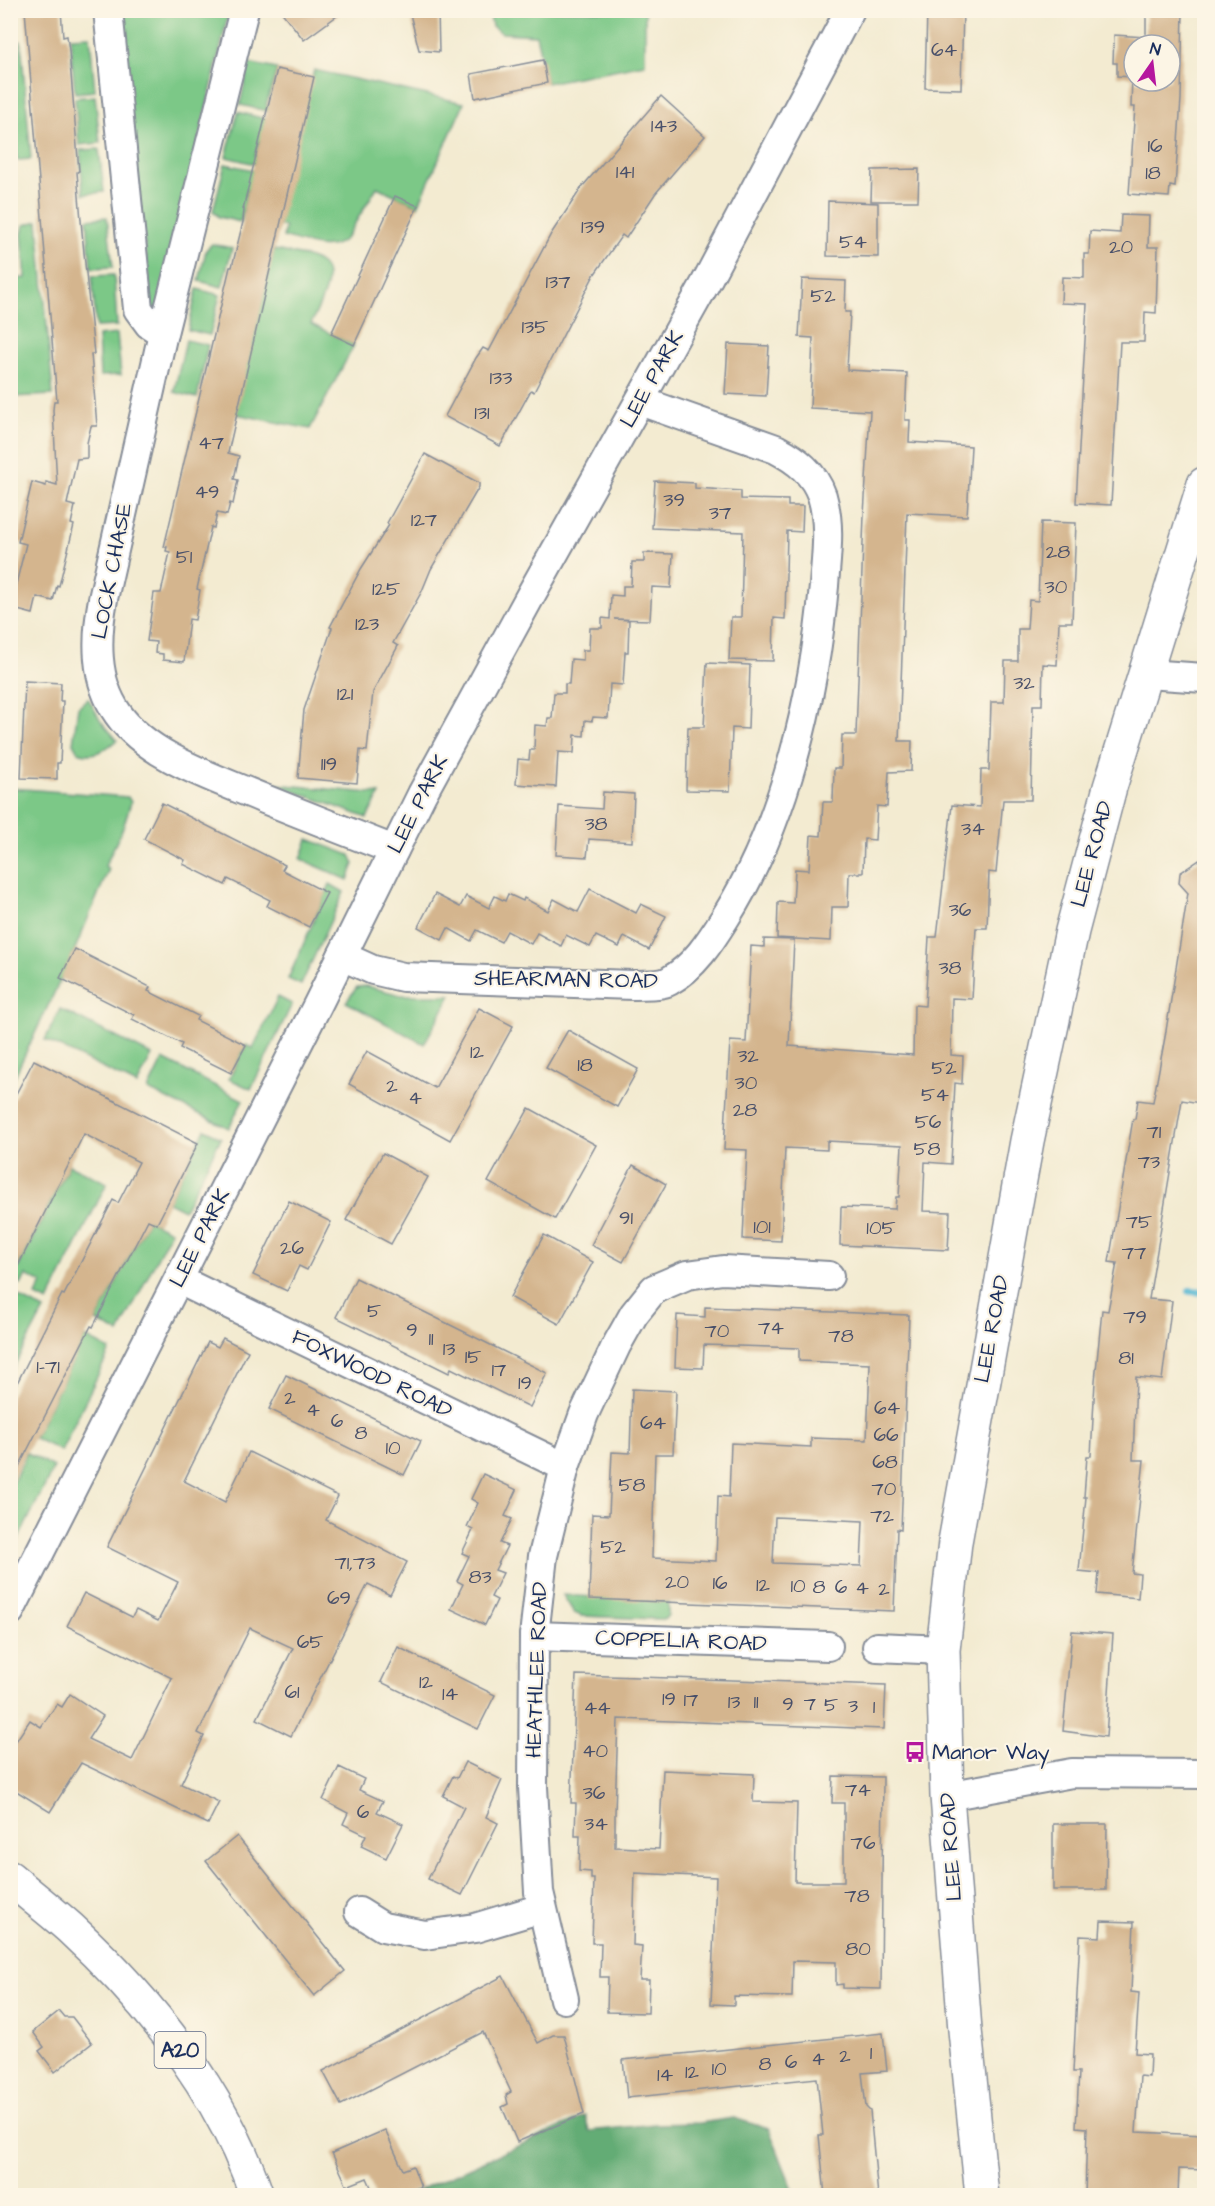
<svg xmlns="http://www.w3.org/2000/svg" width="1215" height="2206" font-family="'Architects Daughter',sans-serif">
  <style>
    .green { fill: #7bc887; stroke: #4b7c72; stroke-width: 1.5 }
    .forest { fill: #64ac74; stroke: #406e69; stroke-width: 1.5 }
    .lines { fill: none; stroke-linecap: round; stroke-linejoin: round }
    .stream { stroke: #55b8d3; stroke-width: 8 }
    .building { fill: #d4b58e; fill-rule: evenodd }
    .minor-casing { stroke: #878d98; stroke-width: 32 }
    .major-casing { stroke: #878d98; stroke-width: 36 }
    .highway-casing { stroke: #878d98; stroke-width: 36 }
    .minor { stroke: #fff; stroke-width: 28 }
    .major { stroke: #fff; stroke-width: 33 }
    .highway { stroke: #fff; stroke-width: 33 }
    .labels { text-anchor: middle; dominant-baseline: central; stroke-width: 4.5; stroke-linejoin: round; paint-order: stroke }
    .number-label { font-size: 20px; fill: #49506a }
    .shield { fill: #fcf5e5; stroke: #5e6a86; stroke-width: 1.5 }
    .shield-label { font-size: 21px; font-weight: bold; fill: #1b2f5e }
    .street-label { font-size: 22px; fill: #1b2f5e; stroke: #fcf5e5 }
    .poi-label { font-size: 22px; fill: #1b2f5e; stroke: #fcf5e5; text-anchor: start }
  </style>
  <rect width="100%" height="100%" fill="#fcf5e5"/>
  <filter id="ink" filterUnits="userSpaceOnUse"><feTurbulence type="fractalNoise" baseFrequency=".0167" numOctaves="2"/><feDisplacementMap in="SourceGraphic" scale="12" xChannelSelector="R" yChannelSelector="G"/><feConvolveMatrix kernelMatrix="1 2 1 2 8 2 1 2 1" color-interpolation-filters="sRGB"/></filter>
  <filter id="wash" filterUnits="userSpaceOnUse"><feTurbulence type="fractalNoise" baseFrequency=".008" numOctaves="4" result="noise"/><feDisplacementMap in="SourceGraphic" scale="24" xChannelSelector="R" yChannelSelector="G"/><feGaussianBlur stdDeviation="1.35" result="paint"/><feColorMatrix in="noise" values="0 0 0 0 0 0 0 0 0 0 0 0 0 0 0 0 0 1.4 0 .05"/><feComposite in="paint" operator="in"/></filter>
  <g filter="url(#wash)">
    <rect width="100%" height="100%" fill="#f3ebd1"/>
    <g class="green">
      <polygon points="489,10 645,11 645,64 547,83 536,35 502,33 492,26"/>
      <polygon points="119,11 229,11 161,305 152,310"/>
      <polygon points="90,36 95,91 75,93 70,37"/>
      <polygon points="21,41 31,159 17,160 16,145 11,145 10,43"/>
      <polygon points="249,63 277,69 266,105 269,107 268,111 240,105"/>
      <path d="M314,70L464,103L418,206L377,187L346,238C329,255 303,242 283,237L285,227L279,225Z"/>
      <polygon points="95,96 100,143 79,145 75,98"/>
      <polygon points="238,112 266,119 261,142 259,141 255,156 257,157 255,164 226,157"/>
      <polygon points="99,149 104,192 83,194 80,150"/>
      <polygon points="225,164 254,170 249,191 247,190 241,222 219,217 213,211"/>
      <polygon points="107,217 113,267 91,268 87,219"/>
      <polygon points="38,221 53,395 11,397 11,279 26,278 22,234 24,225"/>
      <polygon points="212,244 232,248 222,287 199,281 206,250"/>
      <path d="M274,250C288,253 309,255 320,263C338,275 317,309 311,324L354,345L310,429L236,414Z"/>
      <polygon points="114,275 117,326 96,327 92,276"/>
      <polygon points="197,289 220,295 210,335 188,330"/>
      <polygon points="117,334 121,375 100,376 98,336"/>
      <polygon points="186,340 208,345 197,398 174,392"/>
      <path d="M88,698L101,721L117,740C105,750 93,758 78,752L73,743L78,707Z"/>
      <polygon points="275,784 380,794 367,818"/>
      <polygon points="11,788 128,797 131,802 123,828 105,866 109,869 75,949 11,1084"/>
      <polygon points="308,839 350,855 354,864 348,880 301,859"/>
      <polygon points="330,884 344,892 301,985 288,979"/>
      <polygon points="366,986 401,995 451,995 424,1044 346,1002 357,987"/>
      <polygon points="278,997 292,1004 251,1089 229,1079 246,1045 253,1048"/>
      <polygon points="60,1009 152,1055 137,1085 45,1040"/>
      <polygon points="163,1059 243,1100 229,1128 148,1090"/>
      <polygon points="205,1129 221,1138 184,1210 168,1202"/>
      <polygon points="69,1165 107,1183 48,1302 36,1296 42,1283 26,1275 21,1285 12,1280"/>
      <polygon points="148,1220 171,1231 119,1333 96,1321"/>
      <polygon points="11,1293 44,1310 11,1372 10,1372"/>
      <polygon points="85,1337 110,1350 61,1451 34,1438"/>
      <polygon points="27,1453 54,1467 11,1554 11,1486"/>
      <polygon points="563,1595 668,1602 668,1615 665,1619 658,1619 582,1616 574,1613"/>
    </g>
    <polygon class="forest" points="585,2116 589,2131 655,2124 700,2123 734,2118 769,2129 795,2195 408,2195"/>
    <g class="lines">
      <polyline class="stream" points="1190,1291 1204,1292"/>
    </g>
    <g id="blocks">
      <g class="building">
        <polygon points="25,10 61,10 63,37 67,36 69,50 79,171 77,172 82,232 94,354 91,354 97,426 91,426 87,443 87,458 77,459 67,504 75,506 71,524 74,525 59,586 57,585 53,601 37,597 33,614 10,608 26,544 18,542 32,482 46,486 46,482 57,485 53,410 54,401 57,401"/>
        <polygon points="280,10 345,10 304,40"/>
        <polygon points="409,10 438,10 439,52 419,50"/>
        <polygon points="927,10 963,10 961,89 925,88"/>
        <path d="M1146,10H1183L1181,99L1175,187L1170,186L1169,197L1129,194L1135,107H1131L1132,77L1117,76V63H1113L1114,35L1146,37ZM1134,45H1170V81H1134Z"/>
        <polygon points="543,60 547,83 475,98 471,74"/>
        <polygon points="277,69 314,77 228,453 239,456 234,479 238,480 233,504 230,503 227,515 217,513 214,528 211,527 197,589 200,590 195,620 189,619 184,662 163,660 163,654 155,653 156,642 147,641 154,593 161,593 170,552 166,551 167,547 164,547 230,267 232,267 243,222 244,209 243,209"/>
        <polygon points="661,96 705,136 655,194 626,238 622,235 594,275 534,392 531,390 502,443 500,446 446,417 445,416 476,358 483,348 489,351 551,234 582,187"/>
        <polygon points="919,169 918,201 871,201 872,170"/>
        <polygon points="395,196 418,206 354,345 331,334"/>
        <polygon points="828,201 878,203 878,257 827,256"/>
        <polygon points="1121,215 1149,216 1148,247 1158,247 1156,313 1145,312 1144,342 1120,342 1111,505 1076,503 1087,304 1061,303 1062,277 1084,278 1084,254 1089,254 1090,231 1120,233"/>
        <polygon points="802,279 846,281 845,312 850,312 847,370 907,373 905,420 910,420 909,442 971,446 967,516 907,513 899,741 912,741 911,771 889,772 887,807 877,806 875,840 864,839 863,873 849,873 848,907 832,907 831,941 777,938 778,902 793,903 795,869 809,870 811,835 821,836 823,802 833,802 834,768 841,768 842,735 856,735 864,515 870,411 810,408 813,338 799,337"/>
        <polygon points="728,344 769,346 766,396 725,394"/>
        <polygon points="425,454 479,483 479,487 431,569 422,591 393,643 398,646 373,692 367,751 360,750 357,783 298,778 304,710 332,628 330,627 361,569 389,525 387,523"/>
        <polygon points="655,481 695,483 695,488 741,491 741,499 788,500 788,506 803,506 802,532 787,531 785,619 774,618 773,661 729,660 731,617 741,617 743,532 652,528"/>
        <polygon points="1041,522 1076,523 1072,622 1059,622 1057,665 1043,664 1042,705 1033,705 1031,800 1003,800 996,873 989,872 987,928 976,928 972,999 952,998 951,1055 963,1056 962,1084 955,1083 951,1164 925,1162 923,1211 950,1212 948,1250 840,1245 841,1207 895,1209 896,1197 899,1197 902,1145 827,1141 827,1150 785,1148 781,1241 743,1239 747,1150 724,1149 730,1041 746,1042 751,946 764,947 764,939 794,940 789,1046 913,1055 914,1005 925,1006 929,937 937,937 952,805 980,807 981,770 989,770 991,702 1004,702 1005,661 1018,661 1018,629 1027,629 1029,600 1038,601"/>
        <polygon points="644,553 673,554 671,588 652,587 650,620 614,619 629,620 628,652 625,652 623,685 610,684 608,718 593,717 592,721 585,720 584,736 575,735 574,753 558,752 556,787 516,784 518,759 529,760 530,750 534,750 535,725 547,726 548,718 552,718 554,693 565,693 565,684 569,684 571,659 583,660 583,650 589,650 590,628 602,628 602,618 610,619 611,595 623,596 623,586 631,586 632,562 644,562"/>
        <polygon points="707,663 750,665 748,729 732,728 730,791 686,790 688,727 704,727"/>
        <polygon points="25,681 61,683 60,701 63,701 60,763 57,763 57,779 21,778"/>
        <polygon points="603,792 634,794 632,842 589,839 587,857 556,855 559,806 602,809"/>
        <polygon points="162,803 285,865 282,870 327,893 309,927 267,906 270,900 228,879 225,885 183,864 185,860 144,839"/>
        <polygon points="1204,857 1204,1095 1201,1095 1200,1103 1182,1100 1149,1299 1172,1301 1162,1380 1136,1377 1133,1460 1144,1460 1132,1573 1140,1574 1138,1598 1097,1594 1099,1573 1079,1571 1086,1497 1084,1497 1087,1456 1091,1456 1095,1381 1102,1310 1108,1311 1117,1263 1109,1262 1133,1119 1135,1119 1138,1100 1153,1102 1165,1037 1188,893 1179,883 1180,873"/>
        <polygon points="590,889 636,913 641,904 666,916 649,950 624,937 619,947 596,936 590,947 566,935 561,946 537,933 531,944 507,931 501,942 477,930 471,941 448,928 442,940 418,927 435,894 460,907 466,896 489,908 495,896 505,901 508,894 523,901 524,898 548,911 554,899 578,912"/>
        <polygon points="75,949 150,987 148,991 198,1016 196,1020 246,1045 231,1073 180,1048 182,1044 132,1019 134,1015 60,978"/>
        <polygon points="479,1008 513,1026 450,1140 349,1084 367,1051 435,1088"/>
        <polygon points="568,1030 638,1069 617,1107 546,1068"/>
        <polygon points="34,1060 198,1143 157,1224 148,1220 93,1327 91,1326 10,1484 10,1397 62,1294 64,1295 113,1200 118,1203 139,1162 84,1134 10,1282 10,1105"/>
        <polygon points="529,1108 596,1145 555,1219 488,1182"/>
        <polygon points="383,1153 428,1177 391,1244 346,1220"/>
        <polygon points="633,1165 666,1184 623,1262 591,1245"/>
        <polygon points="289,1201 331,1222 307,1270 299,1266 287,1291 253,1275"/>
        <polygon points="544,1235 593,1262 559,1324 510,1297"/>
        <polygon points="356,1278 547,1373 530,1407 451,1368 449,1373 336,1317"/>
        <path d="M705,1307L909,1315L901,1530L897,1529L894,1611L589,1599L592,1514L609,1515L612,1452L630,1453L632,1389L676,1391L673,1454H655L652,1558L716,1561L718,1496L729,1497L731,1443L811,1447V1438L867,1440L870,1364L799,1361V1348L704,1345L703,1368L675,1367L677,1315L705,1317ZM775,1517L863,1521L861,1566L773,1563Z"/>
        <polygon points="223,1338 248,1351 184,1481 225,1502 249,1452 338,1496 326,1520 407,1562 390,1595 368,1584 291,1736 257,1719 293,1648 250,1628 198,1733 204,1736 181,1784 219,1802 208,1824 81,1763 50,1812 10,1787 10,1750 30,1720 41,1727 57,1704 62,1707 70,1694 103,1716 88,1739 132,1760 172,1678 67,1626 84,1593 132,1617 136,1610 158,1621 178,1582 107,1547 208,1342 218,1347"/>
        <polygon points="286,1375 421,1441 404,1475 269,1409"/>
        <polygon points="483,1474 517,1490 505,1516 512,1519 500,1543 507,1546 495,1570 503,1573 491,1597 497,1600 485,1625 451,1609 463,1584 457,1581 469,1556 462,1553 473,1530 467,1527 478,1503 471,1499"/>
        <polygon points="1072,1631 1113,1634 1106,1737 1063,1731"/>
        <polygon points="398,1647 495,1695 478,1729 381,1682"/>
        <polygon points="576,1675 886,1685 884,1729 618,1719 615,1813 615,1847 659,1849 663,1770 754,1774 753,1802 797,1803 795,1882 844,1882 844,1803 832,1803 833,1776 883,1777 881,1989 843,1988 843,1984 836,1985 836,1962 793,1961 792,1997 734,1996 734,2005 711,2004 716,1877 635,1873 633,1945 642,1946 640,1980 649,1980 648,2013 607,2012 608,1977 600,1977 601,1943 592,1943 594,1879 591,1879 591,1872 579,1871 580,1836 575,1836 576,1803 571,1803"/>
        <polygon points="465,1762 502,1780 486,1817 498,1823 462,1895 428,1879 464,1807 443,1796 453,1776 457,1778"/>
        <polygon points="339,1767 364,1779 359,1790 383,1801 377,1812 403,1824 386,1858 361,1846 366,1835 343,1824 348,1813 323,1800"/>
        <polygon points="1053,1824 1107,1824 1106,1890 1053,1890"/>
        <polygon points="237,1836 345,1971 314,1996 206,1861"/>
        <polygon points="1101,1921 1134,1922 1131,1992 1139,1993 1135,2053 1150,2054 1149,2077 1140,2076 1136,2132 1204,2135 1204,2170 1179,2169 1178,2196 1085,2196 1087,2128 1076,2127 1079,2072 1073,2072 1080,1936 1100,1937"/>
        <polygon points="503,1976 538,2043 553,2035 564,2035 584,2114 517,2142 502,2107 508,2104 506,2095 511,2092 483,2032 341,2105 323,2071"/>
        <polygon points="59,2011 64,2017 72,2017 92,2043 55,2072 39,2051 44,2047 33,2032"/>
        <polygon points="883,2033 887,2071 862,2073 866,2107 870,2111 878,2196 825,2196 819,2135 823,2135 817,2078 627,2098 623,2060"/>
        <polygon points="385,2130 403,2170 413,2166 421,2187 403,2196 375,2196 367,2178 347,2186 332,2153"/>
      </g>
    </g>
  </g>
  <g filter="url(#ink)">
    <use href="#blocks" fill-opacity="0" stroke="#878d98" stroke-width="1.5"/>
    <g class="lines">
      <defs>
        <g id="minor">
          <polyline points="108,10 138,309 149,324 163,333"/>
          <path d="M244,10L163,333L103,599C96,637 94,680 118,714C148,757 215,778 262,798C306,816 350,833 394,850"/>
          <polyline points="1147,674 1204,678"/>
          <path d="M342,956L373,970L403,977L633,985C643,984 660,986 669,981C694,967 710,942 725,918C785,823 814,697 824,586C826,556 831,526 822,496C814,473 797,460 776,449L640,401"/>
          <polyline points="179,1280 565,1467"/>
          <polyline points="10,1611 318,1004 422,794 533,591 705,284 850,10"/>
          <polyline points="534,1636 828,1646"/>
          <polyline points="877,1647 943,1650"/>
          <polyline points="947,1796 1072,1773 1204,1774"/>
          <polyline points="359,1912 383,1927 425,1935 475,1928 542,1908"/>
          <polyline points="564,1999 539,1892 533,1787 534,1636 543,1556 565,1467 584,1414 616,1346 634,1314 654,1289 687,1275 723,1270 829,1276"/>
        </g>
        <polyline id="major" points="982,2196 965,2030 947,1796 943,1650 955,1542 1027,1141 1072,931 1110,787 1204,484"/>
        <path id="highway" d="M10,1878C30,1895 51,1911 70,1928C150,2002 222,2092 257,2196"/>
      </defs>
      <use href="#minor" class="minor-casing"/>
      <use href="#major" class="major-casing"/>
      <use href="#highway" class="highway-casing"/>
      <use href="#minor" class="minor"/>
      <use href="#major" class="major"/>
      <use href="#highway" class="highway"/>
    </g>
  </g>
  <defs>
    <symbol id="bus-bare" viewBox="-9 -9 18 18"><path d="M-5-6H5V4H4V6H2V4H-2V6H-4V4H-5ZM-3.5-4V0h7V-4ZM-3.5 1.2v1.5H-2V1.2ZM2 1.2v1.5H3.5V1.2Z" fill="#b5179e" stroke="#fcf5e5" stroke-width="2.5" paint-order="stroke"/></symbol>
  </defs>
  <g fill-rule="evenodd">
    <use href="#bus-bare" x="900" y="1737" width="30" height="30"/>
  </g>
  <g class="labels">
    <g class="number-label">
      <text x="944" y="50">64</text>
      <text x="664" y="126">143</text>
      <text x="1155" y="146">16</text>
      <text x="625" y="172">141</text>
      <text x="1153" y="173">18</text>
      <text x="593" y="227">139</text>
      <text x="853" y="242">54</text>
      <text x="1121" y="247">20</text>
      <text x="558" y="282">137</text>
      <text x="823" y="296">52</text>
      <text x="535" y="327">135</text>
      <text x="501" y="378">133</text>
      <text x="482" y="413">131</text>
      <text x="211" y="443">47</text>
      <text x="207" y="492">49</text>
      <text x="674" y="500">39</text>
      <text x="720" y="513">37</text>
      <text x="424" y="520">127</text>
      <text x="1058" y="552">28</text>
      <text x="184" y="557">51</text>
      <text x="1056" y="587">30</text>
      <text x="386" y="589">125</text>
      <text x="367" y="624">123</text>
      <text x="1024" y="683">32</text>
      <text x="345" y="694">121</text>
      <text x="329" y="764">119</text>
      <text x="596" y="824">38</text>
      <text x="973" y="829">34</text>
      <text x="960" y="910">36</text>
      <text x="950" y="968">38</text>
      <text x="477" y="1052">12</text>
      <text x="748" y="1056">32</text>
      <text x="585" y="1065">18</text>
      <text x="944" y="1068">52</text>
      <text x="746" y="1083">30</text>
      <text x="392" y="1086">2</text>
      <text x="935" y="1095">54</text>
      <text x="415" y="1098">4</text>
      <text x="745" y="1110">28</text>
      <text x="928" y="1122">56</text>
      <text x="1154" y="1132">71</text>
      <text x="927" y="1149">58</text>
      <text x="1149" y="1162">73</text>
      <text x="626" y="1218">91</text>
      <text x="1139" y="1222">75</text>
      <text x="762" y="1227">101</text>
      <text x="881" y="1228">105</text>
      <text x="292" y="1248">26</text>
      <text x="1134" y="1253">77</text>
      <text x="374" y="1311">5</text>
      <text x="1135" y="1317">79</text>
      <text x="771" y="1328">74</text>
      <text x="412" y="1330">9</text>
      <text x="717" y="1331">70</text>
      <text x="841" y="1336">78</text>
      <text x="431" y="1339">11</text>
      <text x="449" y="1349">13</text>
      <text x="473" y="1357">15</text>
      <text x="1126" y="1358">81</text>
      <text x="48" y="1367">1-71</text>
      <text x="499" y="1370">17</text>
      <text x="525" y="1383">19</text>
      <text x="290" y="1398">2</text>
      <text x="887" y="1408">64</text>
      <text x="313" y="1410">4</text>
      <text x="337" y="1421">6</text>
      <text x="653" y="1423">64</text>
      <text x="361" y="1433">8</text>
      <text x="886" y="1435">66</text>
      <text x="393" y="1448">10</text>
      <text x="885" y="1462">68</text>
      <text x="632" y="1485">58</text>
      <text x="884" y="1489">70</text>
      <text x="882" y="1516">72</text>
      <text x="613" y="1547">52</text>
      <text x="355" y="1563">71,73</text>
      <text x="480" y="1577">83</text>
      <text x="677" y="1582">20</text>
      <text x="720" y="1583">16</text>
      <text x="763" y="1585">12</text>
      <text x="798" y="1586">10</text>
      <text x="819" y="1587">8</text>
      <text x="841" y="1587">6</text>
      <text x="862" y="1588">4</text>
      <text x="884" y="1589">2</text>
      <text x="339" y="1598">69</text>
      <text x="310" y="1642">65</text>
      <text x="426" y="1682">12</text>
      <text x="292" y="1692">61</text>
      <text x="450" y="1694">14</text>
      <text x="669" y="1699">19</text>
      <text x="691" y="1700">17</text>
      <text x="734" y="1702">13</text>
      <text x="756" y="1702">11</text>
      <text x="788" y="1704">9</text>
      <text x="810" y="1704">7</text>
      <text x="831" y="1705">5</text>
      <text x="853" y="1706">3</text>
      <text x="874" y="1707">1</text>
      <text x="597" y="1708">44</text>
      <text x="595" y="1751">40</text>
      <text x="858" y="1790">74</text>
      <text x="594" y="1793">36</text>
      <text x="363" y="1812">6</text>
      <text x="596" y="1824">34</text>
      <text x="863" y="1843">76</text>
      <text x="857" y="1896">78</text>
      <text x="858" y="1949">80</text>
      <text x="871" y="2053">1</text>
      <text x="845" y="2056">2</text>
      <text x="818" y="2059">4</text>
      <text x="791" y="2062">6</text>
      <text x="765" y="2064">8</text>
      <text x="719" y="2069">10</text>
      <text x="692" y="2072">12</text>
      <text x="665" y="2075">14</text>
    </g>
    <rect class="shield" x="154.5" y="2032" width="51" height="36" rx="4.5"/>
    <g class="shield-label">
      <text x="180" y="2050">A20</text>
    </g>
    <g class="street-label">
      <text transform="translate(652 379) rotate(-61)">LEE PARK</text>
      <text transform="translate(112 571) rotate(-79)">LOCK CHASE</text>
      <text transform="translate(418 804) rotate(-63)">LEE PARK</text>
      <text transform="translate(1092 854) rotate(-75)">LEE ROAD</text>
      <text transform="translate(566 980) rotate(1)">SHEARMAN ROAD</text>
      <text transform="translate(200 1238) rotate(-63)">LEE PARK</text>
      <text transform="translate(992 1329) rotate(-79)">LEE ROAD</text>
      <text transform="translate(372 1374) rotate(26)">FOXWOOD ROAD</text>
      <text transform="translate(681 1641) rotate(2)">COPPELIA ROAD</text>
      <text transform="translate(537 1670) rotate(-88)">HEATHLEE ROAD</text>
      <text transform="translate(951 1847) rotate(-94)">LEE ROAD</text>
    </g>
    <g class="poi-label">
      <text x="932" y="1752">Manor Way</text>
    </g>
  </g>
  <rect width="1215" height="2206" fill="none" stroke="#fcf5e5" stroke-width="36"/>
  <g transform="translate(1152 63) rotate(14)"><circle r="28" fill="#fcf5e5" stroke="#a2a6af" stroke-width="1.5"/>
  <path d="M0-4.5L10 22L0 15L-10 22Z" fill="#b5179e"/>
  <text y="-9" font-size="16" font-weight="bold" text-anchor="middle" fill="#1b2f5e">N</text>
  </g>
</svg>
